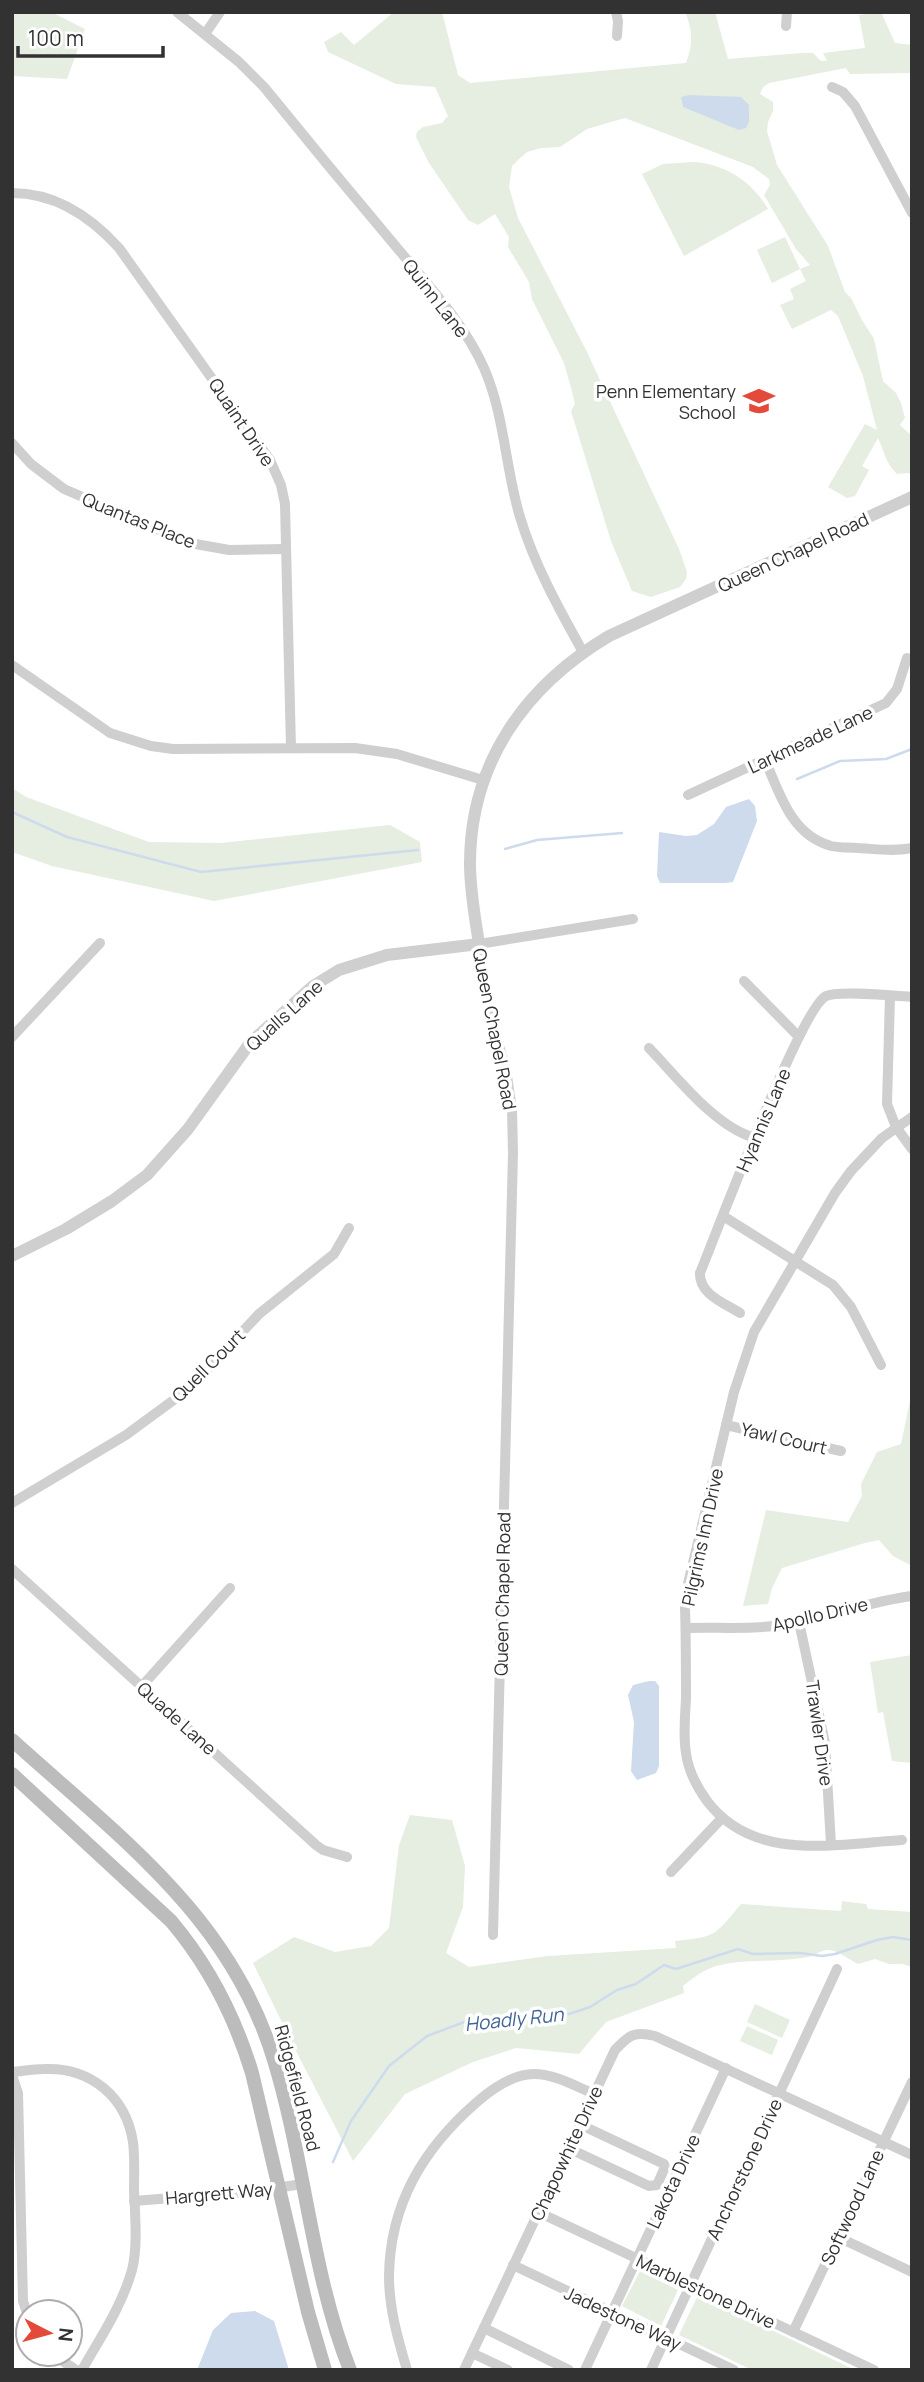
<svg xmlns="http://www.w3.org/2000/svg" width="924" height="2382" font-family="Manrope,sans-serif">
  <style>
    .green { fill: #e5eee1 }
    .water { fill: #cedbed }
    .lines { fill: none; stroke-linecap: round; stroke-linejoin: round }
    .stream { stroke: #cedbed; stroke-width: 2.5 }
    .minor { stroke: #cfcfcf; stroke-width: 10 }
    .tertiary { stroke: #cfcfcf; stroke-width: 12 }
    .secondary { stroke: #bcbcbc; stroke-width: 14 }
    .labels { text-anchor: middle; dominant-baseline: central; stroke-width: 7; stroke-linejoin: round; paint-order: stroke }
    .street-label { font-size: 18px; fill: #323232; stroke: #fff }
    .poi-label { font-size: 18px; fill: #323232; stroke: #fff; text-anchor: end }
    .water-label { font-size: 19px; font-style: italic; fill: #3f6594; stroke: #fff }
  </style>
  <rect width="100%" height="100%" fill="#fff"/>
  <g class="green">
    <polygon points="12,12 51,12 85,29 67,79 12,76"/>
    <path d="M394,12H442L458,75L470,83L686,63C693,45 693,30 685,12H715L728,59L802,53H813L821,61H827L823,53L865,48L859,15L881,12L895,43L912,45V73L850,74L846,68L769,83L763,87L760,94L773,102V111L768,122L767,131L777,165L828,246L845,292L851,298L862,320L874,339L883,381L896,393L901,403L905,418L900,425L912,436V475L908,473L897,474C886,464 884,451 878,438L862,466L869,470L855,496L847,498L828,487L865,424L877,430L863,376L838,316L831,310L792,329L780,305L794,299L790,289L806,281L800,269L772,283L757,250L785,237L800,269L810,265L796,249L764,195L770,185L769,179L753,167L625,118L587,129L560,147L541,148L527,152L518,160L512,166L509,187L518,218L586,350L679,549L687,572L686,579L680,587L651,597L632,591L611,541L571,411L575,404L573,395L564,363L532,299L529,282L508,247L509,237L495,214L478,225L468,220L429,163L416,137L417,132L423,127L442,123L448,116L435,87L396,84L328,52L324,42L341,32L354,45Z"/>
    <path d="M692,162C723,163 752,181 768,209L684,256L642,174L663,164Z"/>
    <polygon points="12,788 26,797 149,842 221,843 390,825 420,842 422,862 214,901 52,866 12,852"/>
    <polygon points="912,1391 912,1566 893,1556 879,1540 865,1543 782,1568 772,1588 768,1604 743,1606 766,1510 848,1522 862,1496 861,1484 877,1452 901,1444"/>
    <polygon points="912,1655 912,1763 892,1761 883,1712 878,1713 870,1662"/>
    <path d="M410,1815L452,1820L465,1866L463,1907L446,1953L469,1967L548,1956L676,1948L675,1941C717,1937 715,1935 741,1904L841,1911L842,1901L866,1904L868,1909L912,1912V1967L902,1964H889L875,1959L858,1964C850,1960 841,1953 834,1951C823,1947 817,1955 808,1957C778,1963 746,1958 716,1966C703,1970 693,1978 683,1986L684,1993L606,2022L579,2054L516,2048L473,2062L405,2094L353,2161L297,2053L253,1963L294,1937L335,1952L371,1946L389,1928L399,1845Z"/>
    <polygon points="755,2004 790,2020 782,2038 747,2022"/>
    <polygon points="747,2026 778,2040 772,2055 740,2041"/>
    <polygon points="640,2271 678,2290 661,2326 622,2306"/>
    <polygon points="698,2295 855,2370 752,2370 679,2335"/>
  </g>
  <g class="water">
    <polygon points="689,95 741,97 749,105 749,122 746,128 739,130 683,107 681,97"/>
    <polygon points="749,799 755,806 757,821 733,882 725,883 660,883 657,876 659,832 686,836 697,835 714,824 726,807"/>
    <polygon points="649,1681 655,1681 659,1686 659,1766 656,1773 637,1780 631,1771 634,1722 628,1695 633,1685"/>
    <polygon points="255,2311 274,2321 289,2370 197,2370 213,2330 231,2313"/>
  </g>
  <g class="lines">
    <g class="stream">
      <polyline points="797,779 840,761 886,759 912,749"/>
      <polyline points="12,812 67,837 201,872 418,850"/>
      <polyline points="505,849 537,840 622,833"/>
      <polyline points="333,2162 351,2121 389,2066 427,2036 467,2021 513,2023 550,2014 569,2014 590,2007 617,1990 636,1984 664,1965 676,1969 738,1949 753,1954 800,1953 822,1956 835,1954 877,1940 893,1937 912,1940"/>
    </g>
    <g class="minor">
      <path d="M177,12L239,62L264,87C307,140 350,192 393,243C425,282 463,321 484,368C505,416 505,468 520,517C534,564 559,609 583,652"/>
      <polyline points="616,12 618,21 617,36"/>
      <polyline points="786,26 787,12"/>
      <polyline points="205,34 220,12"/>
      <polyline points="832,87 843,92 855,106 912,213"/>
      <path d="M12,193C55,193 91,217 119,248L270,460L281,485L285,504L291,748"/>
      <polyline points="12,443 31,464 64,489 190,543 229,550 286,549"/>
      <polyline points="12,665 110,733 151,746 173,749 355,748 397,754 483,780"/>
      <path d="M765,760C780,794 791,835 831,846C839,848 849,847 858,848C876,849 894,852 912,848"/>
      <polyline points="688,795 886,703 897,689 907,658"/>
      <polyline points="744,981 799,1037"/>
      <polyline points="890,996 887,1104 896,1127 912,1149"/>
      <polyline points="12,1037 100,943"/>
      <path d="M649,1048C678,1078 715,1127 755,1138"/>
      <polyline points="723,1216 833,1285 851,1307 881,1365"/>
      <path d="M740,1313C724,1303 699,1294 700,1273C716,1234 801,1008 826,996C839,990 895,996 912,997"/>
      <polyline points="726,1425 841,1451"/>
      <polyline points="12,1503 126,1435 190,1388 259,1314 334,1254 349,1228"/>
      <polyline points="12,1569 316,1845 323,1850 347,1857"/>
      <polyline points="799,1622 825,1743 831,1844"/>
      <path d="M686,1628C720,1627 755,1630 789,1624C831,1617 870,1601 912,1596"/>
      <polyline points="142,1686 230,1588"/>
      <path d="M902,1840C835,1844 754,1863 707,1801C697,1787 688,1770 686,1753C683,1736 685,1717 686,1699C686,1669 686,1638 685,1608L687,1588L734,1392L754,1332L835,1193L851,1171L882,1138L912,1117"/>
      <polyline points="671,1872 722,1818"/>
      <polyline points="493,1935 513,1153 512,1110 506,1069 491,1019 479,944 633,919"/>
      <path d="M12,2072C23,2071 33,2069 44,2069C91,2067 126,2097 133,2142C135,2158 134,2174 134,2190C135,2214 138,2247 132,2270C122,2306 100,2338 82,2370"/>
      <polyline points="12,2075 18,2093 23,2301 28,2316"/>
      <polyline points="568,2148 649,2186 657,2185 665,2167 664,2164 579,2124"/>
      <polyline points="134,2201 248,2192 303,2184"/>
      <polyline points="538,2212 874,2370"/>
      <polyline points="838,2237 912,2272"/>
      <polyline points="513,2265 734,2370"/>
      <polyline points="484,2328 569,2370"/>
      <polyline points="793,2332 912,2082"/>
      <polyline points="472,2353 508,2370"/>
      <polyline points="52,2354 76,2370"/>
      <path d="M407,2370C398,2339 389,2309 389,2276C390,2203 424,2148 477,2102C492,2089 513,2074 534,2074C555,2074 575,2086 594,2094"/>
      <path d="M464,2370L615,2050C629,2035 634,2031 655,2036L912,2155"/>
      <polyline points="585,2370 726,2068"/>
      <polyline points="651,2370 837,1969"/>
    </g>
    <path class="tertiary" d="M12,1256L66,1229L112,1201L147,1175L188,1129L250,1043L313,986L339,970L387,955L479,944C475,917 470,891 470,864C470,763 525,686 609,636L912,497"/>
    <g class="secondary">
      <path d="M12,1740C118,1836 231,1917 274,2060C305,2161 311,2272 350,2370"/>
      <path d="M12,1774L171,1921C209,1966 235,2017 252,2073L308,2312L325,2370"/>
    </g>
  </g>
  <defs>
    <symbol id="school-bare" viewBox="-9 -9 18 18"><path d="M0-5L7-2L0 1L-7-2ZM-4 1L0 2.5L4 1V4Q0 6-4 4Z" fill="#e34a39" stroke="#fff" stroke-width="2.5" paint-order="stroke"/></symbol>
  </defs>
  <g fill-rule="evenodd">
    <use href="#school-bare" x="737" y="379" width="44" height="44"/>
  </g>
  <g class="labels">
    <g class="street-label">
      <text transform="translate(436 298) rotate(52)">Quinn Lane</text>
      <text transform="translate(242 422) rotate(56)">Quaint Drive</text>
      <text transform="translate(139 520) rotate(22)">Quantas Place</text>
      <text transform="translate(793 552) rotate(-25)">Queen Chapel Road</text>
      <text transform="translate(810 739) rotate(-25)">Larkmeade Lane</text>
      <text transform="translate(284 1015) rotate(-42)">Qualls Lane</text>
      <text transform="translate(495 1029) rotate(79)">Queen Chapel Road</text>
      <text transform="translate(763 1120) rotate(-67)">Hyannis Lane</text>
      <text transform="translate(208 1365) rotate(-45)">Quell Court</text>
      <text transform="translate(784 1438) rotate(13)">Yawl Court</text>
      <text transform="translate(702 1537) rotate(-78)">Pilgrims Inn Drive</text>
      <text transform="translate(502 1594) rotate(-89)">Queen Chapel Road</text>
      <text transform="translate(820 1614) rotate(-13)">Apollo Drive</text>
      <text transform="translate(177 1718) rotate(42)">Quade Lane</text>
      <text transform="translate(820 1733) rotate(82)">Trawler Drive</text>
      <text transform="translate(298 2088) rotate(75)">Ridgefield Road</text>
      <text transform="translate(566 2153) rotate(-65)">Chapowhite Drive</text>
      <text transform="translate(744 2169) rotate(-65)">Anchorstone Drive</text>
      <text transform="translate(673 2181) rotate(-65)">Lakota Drive</text>
      <text transform="translate(219 2193) rotate(-5)">Hargrett Way</text>
      <text transform="translate(852 2207) rotate(-65)">Softwood Lane</text>
      <text transform="translate(706 2291) rotate(25)">Marblestone Drive</text>
      <text transform="translate(623 2318) rotate(25)">Jadestone Way</text>
    </g>
    <g class="poi-label">
      <text x="736" y="391">Penn Elementary<tspan x="736" dy="21">School</tspan></text>
    </g>
    <g class="water-label">
      <text transform="translate(514 2019) rotate(-6)">Hoadly Run</text>
    </g>
  </g>
  <rect width="924" height="2382" fill="none" stroke="#323232" stroke-width="28"/>
  <g transform="translate(49 2333) rotate(96)"><circle r="33" fill="#ffffff" stroke="#adadad" stroke-width="2"/>
  <path d="M0-5L12 26L0 18L-12 26Z" fill="#e34a39"/>
  <text y="-10" font-size="19" font-weight="bold" text-anchor="middle" fill="#323232">N</text>
  </g>
  <path d="M18 46v10h145v-10" fill="none" stroke="#323232" stroke-width="3.5"/>
  <text x="28" y="46" font-size="21" fill="#323232" stroke="#ffffff" stroke-width="5" paint-order="stroke">100 m</text>
</svg>
